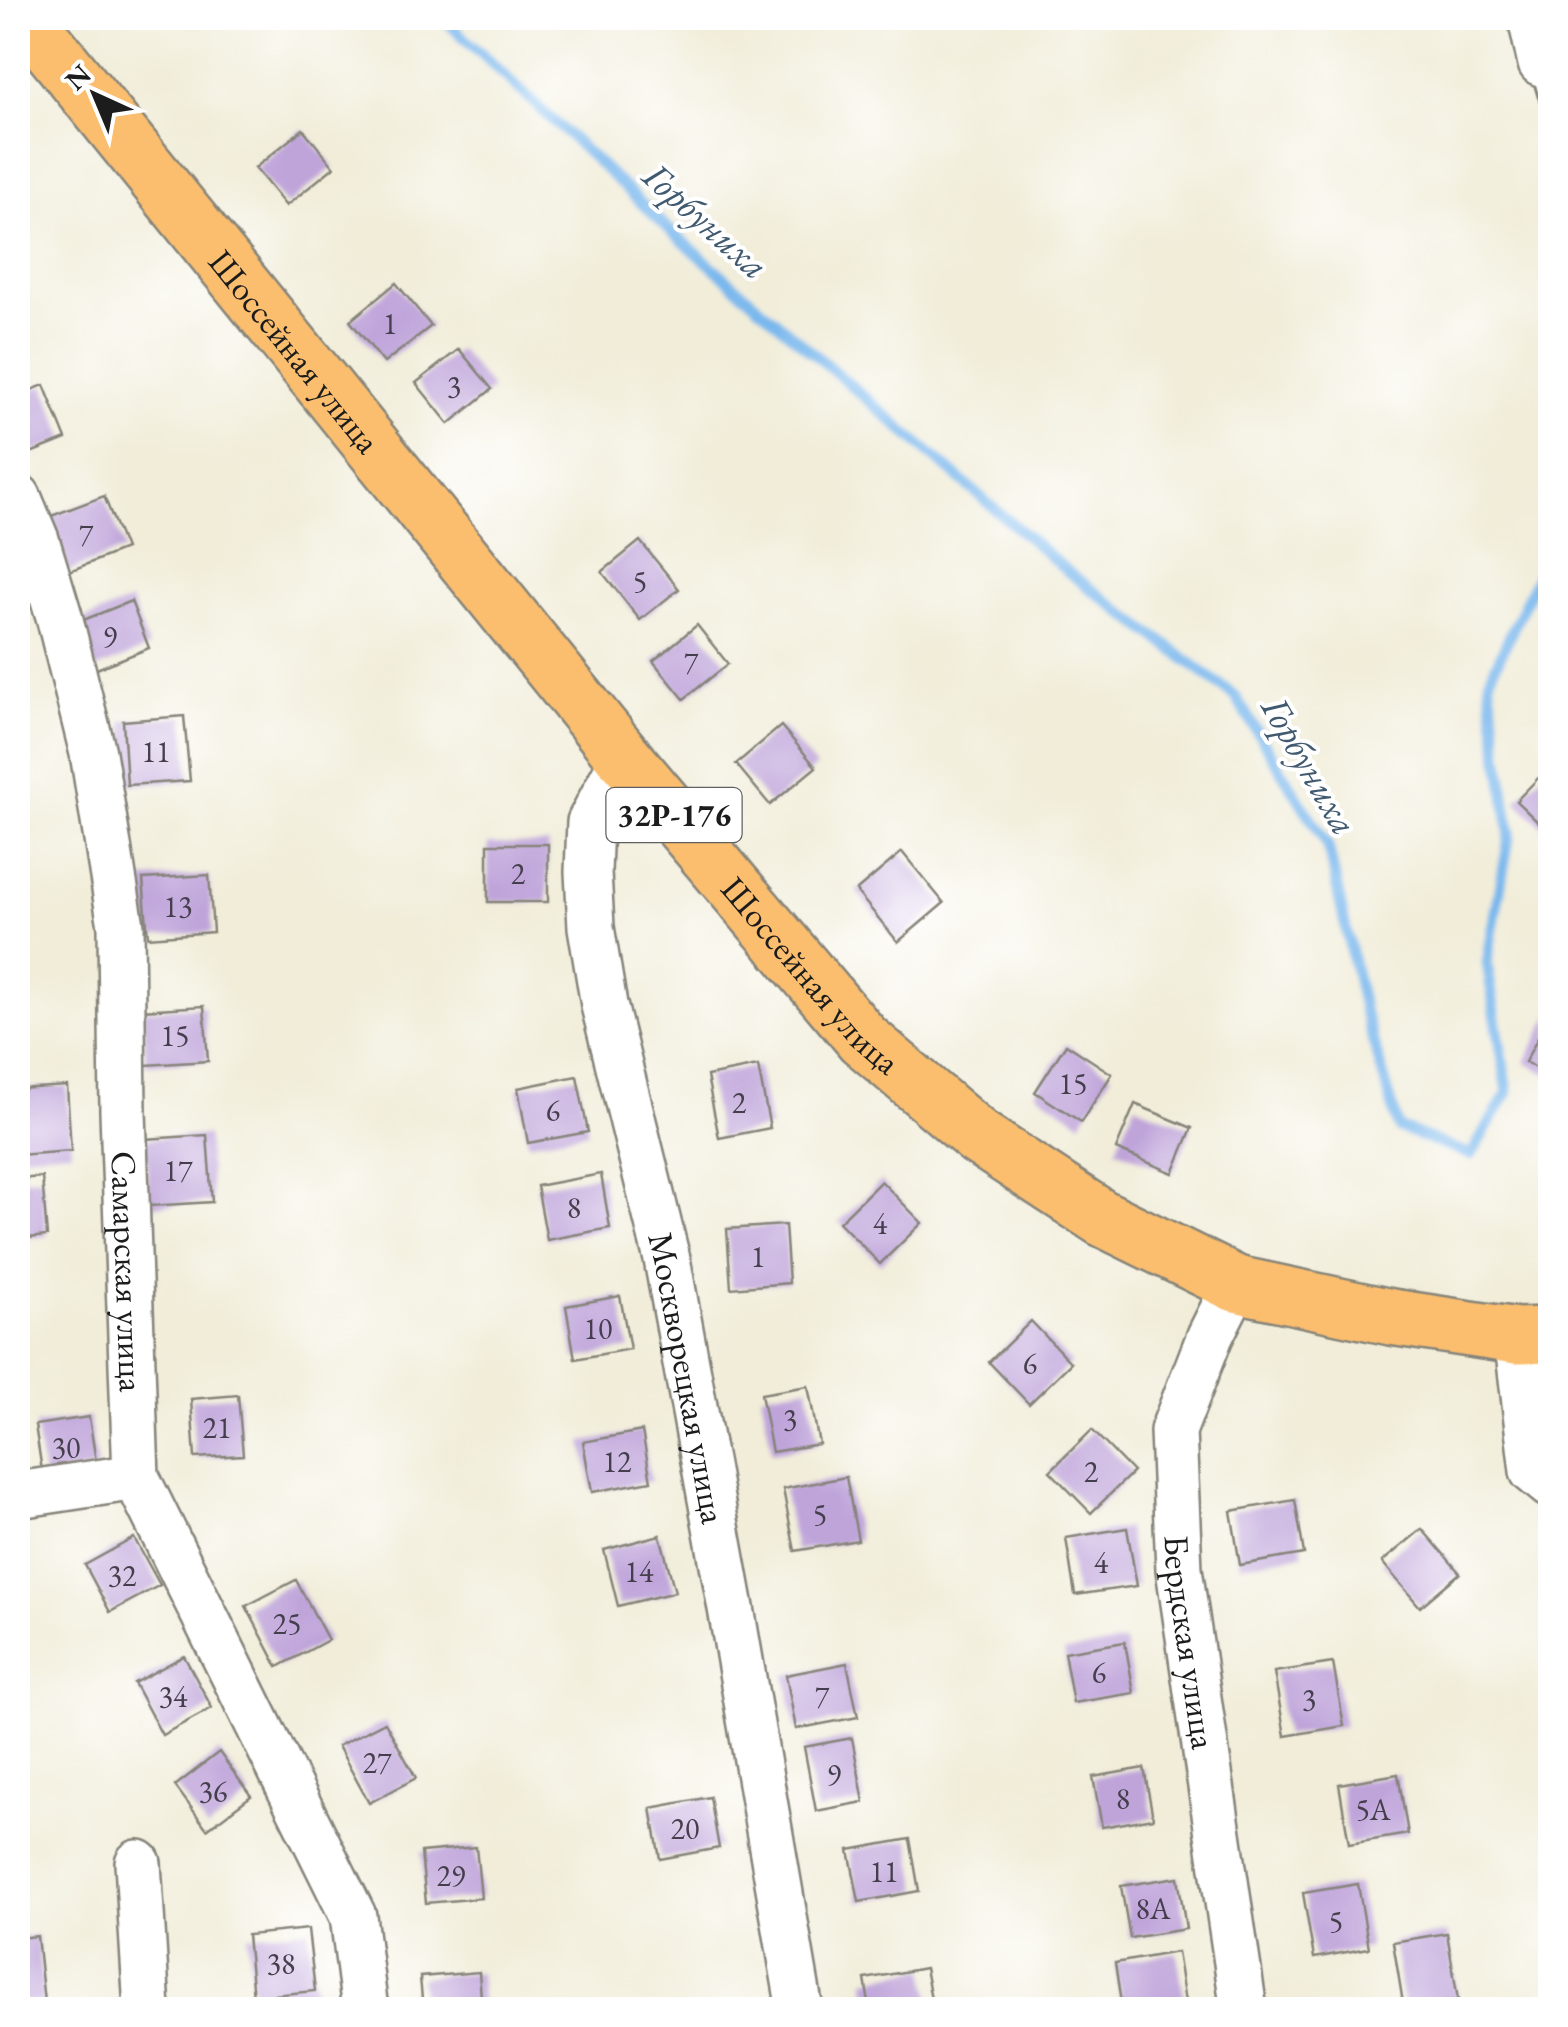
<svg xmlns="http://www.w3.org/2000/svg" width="1568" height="2027" font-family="'EB Garamond',serif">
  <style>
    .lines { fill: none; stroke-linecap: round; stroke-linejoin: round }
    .stream { stroke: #79b8ed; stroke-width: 11 }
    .building { fill: #bfa4da }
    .lane-casing { stroke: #86847a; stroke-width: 28 }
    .street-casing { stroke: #86847a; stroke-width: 50 }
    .primary-casing { stroke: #86847a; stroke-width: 60 }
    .lane { stroke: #fff; stroke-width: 22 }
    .street { stroke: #fff; stroke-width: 45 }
    .primary { stroke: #fbbe6e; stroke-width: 55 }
    .labels { text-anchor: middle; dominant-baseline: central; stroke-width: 8; stroke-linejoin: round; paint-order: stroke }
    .number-label { font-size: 30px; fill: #453e4c }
    .shield { fill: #fff; stroke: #606060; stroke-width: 2.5 }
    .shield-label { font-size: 32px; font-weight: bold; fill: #1c1c1c }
    .street-label { font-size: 35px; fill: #1c1c1c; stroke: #fff }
    .water-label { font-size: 38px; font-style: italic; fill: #415a70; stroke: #fff }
  </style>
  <rect width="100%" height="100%" fill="#fff"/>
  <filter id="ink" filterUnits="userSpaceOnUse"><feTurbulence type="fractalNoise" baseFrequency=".01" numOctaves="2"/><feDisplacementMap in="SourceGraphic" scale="20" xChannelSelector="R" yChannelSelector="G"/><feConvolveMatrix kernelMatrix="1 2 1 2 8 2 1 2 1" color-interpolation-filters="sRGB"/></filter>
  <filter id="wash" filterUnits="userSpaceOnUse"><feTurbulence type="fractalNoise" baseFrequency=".0048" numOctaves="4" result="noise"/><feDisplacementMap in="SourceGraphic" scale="40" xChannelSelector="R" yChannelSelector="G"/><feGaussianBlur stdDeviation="2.25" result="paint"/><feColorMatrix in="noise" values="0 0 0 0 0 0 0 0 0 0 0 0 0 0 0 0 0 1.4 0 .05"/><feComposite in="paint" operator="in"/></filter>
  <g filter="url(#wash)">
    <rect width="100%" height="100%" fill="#f1edd9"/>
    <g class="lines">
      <polyline class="stream" points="443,18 671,231 1067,571 1235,696 1328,846 1363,1008 1399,1128 1471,1155 1508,1092 1487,963 1510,832 1489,680 1550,549"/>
    </g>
    <g id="blocks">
      <g class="building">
        <polygon points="303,129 334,167 286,206 255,168"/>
        <polygon points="396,283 431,326 384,363 350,321"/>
        <polygon points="459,349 492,389 449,424 416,383"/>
        <polygon points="44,385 66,439 18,458 18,395"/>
        <polygon points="104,496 125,549 67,572 46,518"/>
        <polygon points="640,541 679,589 640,620 602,572"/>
        <polygon points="131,601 149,648 89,672 71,625"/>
        <polygon points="697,625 728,664 684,699 653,661"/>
        <polygon points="184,716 190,781 127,785 123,721"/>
        <polygon points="18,726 22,726 26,783 18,784"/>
        <polygon points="781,726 816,767 770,805 736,764"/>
        <polygon points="1550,766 1550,834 1516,801"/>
        <rect x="488" y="844" width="60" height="58"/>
        <polygon points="902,852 944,903 898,942 856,891"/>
        <polygon points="209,875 213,932 148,937 143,879"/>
        <polygon points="204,1006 208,1061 146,1065 142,1010"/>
        <polygon points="1550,1015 1550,1076 1525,1062"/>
        <polygon points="1066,1044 1112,1074 1081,1122 1035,1092"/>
        <polygon points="758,1066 770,1128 719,1138 707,1076"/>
        <polygon points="577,1076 588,1132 528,1143 518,1088"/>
        <polygon points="67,1086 71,1151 18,1155 18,1089"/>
        <polygon points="1135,1104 1192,1128 1173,1173 1116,1149"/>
        <polygon points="207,1135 212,1202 149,1206 145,1139"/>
        <polygon points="601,1174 610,1228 547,1240 537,1186"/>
        <polygon points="42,1177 47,1236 18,1239 18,1179"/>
        <polygon points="881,1181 922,1223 880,1264 839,1222"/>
        <polygon points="785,1225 789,1283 731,1288 727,1229"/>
        <polygon points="620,1296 630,1349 575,1359 566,1306"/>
        <polygon points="1031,1321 1071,1363 1029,1404 989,1362"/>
        <polygon points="808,1386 819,1444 772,1452 761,1394"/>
        <polygon points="238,1395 243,1455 195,1458 191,1399"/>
        <polygon points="89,1417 97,1468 43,1477 35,1425"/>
        <polygon points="1092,1430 1133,1472 1091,1513 1050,1471"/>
        <polygon points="642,1431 651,1481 592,1492 583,1442"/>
        <polygon points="846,1477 858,1540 795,1551 783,1489"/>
        <polygon points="1295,1500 1304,1554 1240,1565 1231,1511"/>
        <polygon points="1127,1528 1137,1586 1075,1595 1066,1538"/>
        <polygon points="1422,1529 1460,1573 1420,1607 1382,1562"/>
        <polygon points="660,1535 675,1592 618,1606 604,1550"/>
        <polygon points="134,1538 160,1585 110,1612 85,1565"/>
        <polygon points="296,1580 328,1640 278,1667 246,1606"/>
        <polygon points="1125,1642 1134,1693 1073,1703 1064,1652"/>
        <polygon points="184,1656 212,1708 162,1735 134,1683"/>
        <polygon points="847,1663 858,1717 796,1729 786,1675"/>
        <polygon points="1333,1663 1344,1726 1285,1736 1274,1672"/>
        <polygon points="385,1722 416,1778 369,1803 338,1746"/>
        <polygon points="852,1738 864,1802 816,1811 804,1747"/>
        <polygon points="219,1752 251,1796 207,1829 175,1786"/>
        <polygon points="1144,1768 1153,1818 1102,1827 1093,1777"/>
        <polygon points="1398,1774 1408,1834 1349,1844 1339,1784"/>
        <polygon points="710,1797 719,1848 660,1859 651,1808"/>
        <polygon points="910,1839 919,1891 859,1902 849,1850"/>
        <polygon points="476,1847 481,1898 426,1903 421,1852"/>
        <polygon points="1178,1877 1186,1929 1130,1938 1121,1886"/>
        <polygon points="1358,1884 1369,1948 1314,1958 1303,1893"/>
        <polygon points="308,1929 315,1991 253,1997 247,1935"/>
        <polygon points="1447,1933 1458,2000 1404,2009 1393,1942"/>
        <polygon points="37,1936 44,2002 18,2004 18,1938"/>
        <polygon points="1177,1952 1185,2002 1140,2010 1122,2010 1115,1963"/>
        <polygon points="925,1968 933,2010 870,2010 865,1979"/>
        <polygon points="479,1972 482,2010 423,2010 420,1977"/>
      </g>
    </g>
  </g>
  <g filter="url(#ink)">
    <use href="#blocks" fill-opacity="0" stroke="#86847a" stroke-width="2.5"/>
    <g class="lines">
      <defs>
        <polyline id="lane" points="1541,63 1550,93"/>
        <g id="street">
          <polyline points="1531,18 1541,63"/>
          <path id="s1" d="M18,497L36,540L59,616L93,753L121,926L123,1112L136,1477L353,1916L365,2010"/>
          <path id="s2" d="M624,757L590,822L588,872L591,927L604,1005L667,1259L731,1608L800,2010"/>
          <path id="s3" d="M1236,1284L1210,1336L1173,1431L1179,1569L1244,2010"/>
          <polyline points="1517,1336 1533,1471 1550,1485"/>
          <polyline points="18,1495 136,1477"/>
          <polyline points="138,1863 147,2010"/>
        </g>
        <g id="primary">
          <path id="s4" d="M26,18L624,757L863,1039L978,1137L1102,1218L1236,1284L1391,1317L1517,1336L1550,1335"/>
        </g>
      </defs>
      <use href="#lane" class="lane-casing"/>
      <use href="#street" class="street-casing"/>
      <use href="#primary" class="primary-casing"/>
      <use href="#lane" class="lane"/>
      <use href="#street" class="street"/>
      <use href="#primary" class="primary"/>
    </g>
  </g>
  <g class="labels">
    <g class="number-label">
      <text x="390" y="323">1</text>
      <text x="454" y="386">3</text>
      <text x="86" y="534">7</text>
      <text x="640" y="581">5</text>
      <text x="110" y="636">9</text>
      <text x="691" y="662">7</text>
      <text x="156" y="751">11</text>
      <text x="518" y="873">2</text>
      <text x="178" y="906">13</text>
      <text x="175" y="1035">15</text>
      <text x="1073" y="1083">15</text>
      <text x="739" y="1102">2</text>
      <text x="553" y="1110">6</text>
      <text x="178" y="1170">17</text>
      <text x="574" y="1207">8</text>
      <text x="880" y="1223">4</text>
      <text x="758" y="1256">1</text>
      <text x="598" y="1328">10</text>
      <text x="1030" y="1363">6</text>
      <text x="790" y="1419">3</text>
      <text x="217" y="1427">21</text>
      <text x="66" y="1447">30</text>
      <text x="617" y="1461">12</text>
      <text x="1091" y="1471">2</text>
      <text x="820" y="1514">5</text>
      <text x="1101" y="1562">4</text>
      <text x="639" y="1571">14</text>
      <text x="122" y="1575">32</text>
      <text x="287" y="1623">25</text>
      <text x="1099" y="1672">6</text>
      <text x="173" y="1696">34</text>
      <text x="822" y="1696">7</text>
      <text x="1309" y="1699">3</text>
      <text x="377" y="1762">27</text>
      <text x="834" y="1774">9</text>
      <text x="213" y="1791">36</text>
      <text x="1123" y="1798">8</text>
      <text x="1373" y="1809">5А</text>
      <text x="685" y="1828">20</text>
      <text x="884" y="1871">11</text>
      <text x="451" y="1875">29</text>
      <text x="1153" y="1908">8А</text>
      <text x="1336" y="1921">5</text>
      <text x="281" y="1963">38</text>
    </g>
    <rect class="shield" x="606.5" y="788" width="135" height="54" rx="8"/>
    <g class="shield-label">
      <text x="674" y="815">32Р-176</text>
    </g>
    <g class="street-label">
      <text stroke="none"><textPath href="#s4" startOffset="428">Шоссейная улица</textPath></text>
      <text stroke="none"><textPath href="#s4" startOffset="1238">Шоссейная улица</textPath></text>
      <text stroke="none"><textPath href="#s1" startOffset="788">Самарская улица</textPath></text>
      <text stroke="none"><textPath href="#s2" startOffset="640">Москворецкая улица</textPath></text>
      <text stroke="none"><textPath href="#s3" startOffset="372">Бердская улица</textPath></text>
    </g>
    <g class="water-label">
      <text transform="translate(706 220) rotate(42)">Горбуниха</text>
      <text transform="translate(1310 765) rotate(60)">Горбуниха</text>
    </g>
  </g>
  <rect width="1568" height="2027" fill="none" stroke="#fff" stroke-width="60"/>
  <g transform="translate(95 95) rotate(316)" stroke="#ffffff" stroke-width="8" paint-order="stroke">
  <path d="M0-8L18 38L0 25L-18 38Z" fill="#1c1c1c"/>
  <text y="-15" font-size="28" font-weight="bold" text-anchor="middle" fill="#1c1c1c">N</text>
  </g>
</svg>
